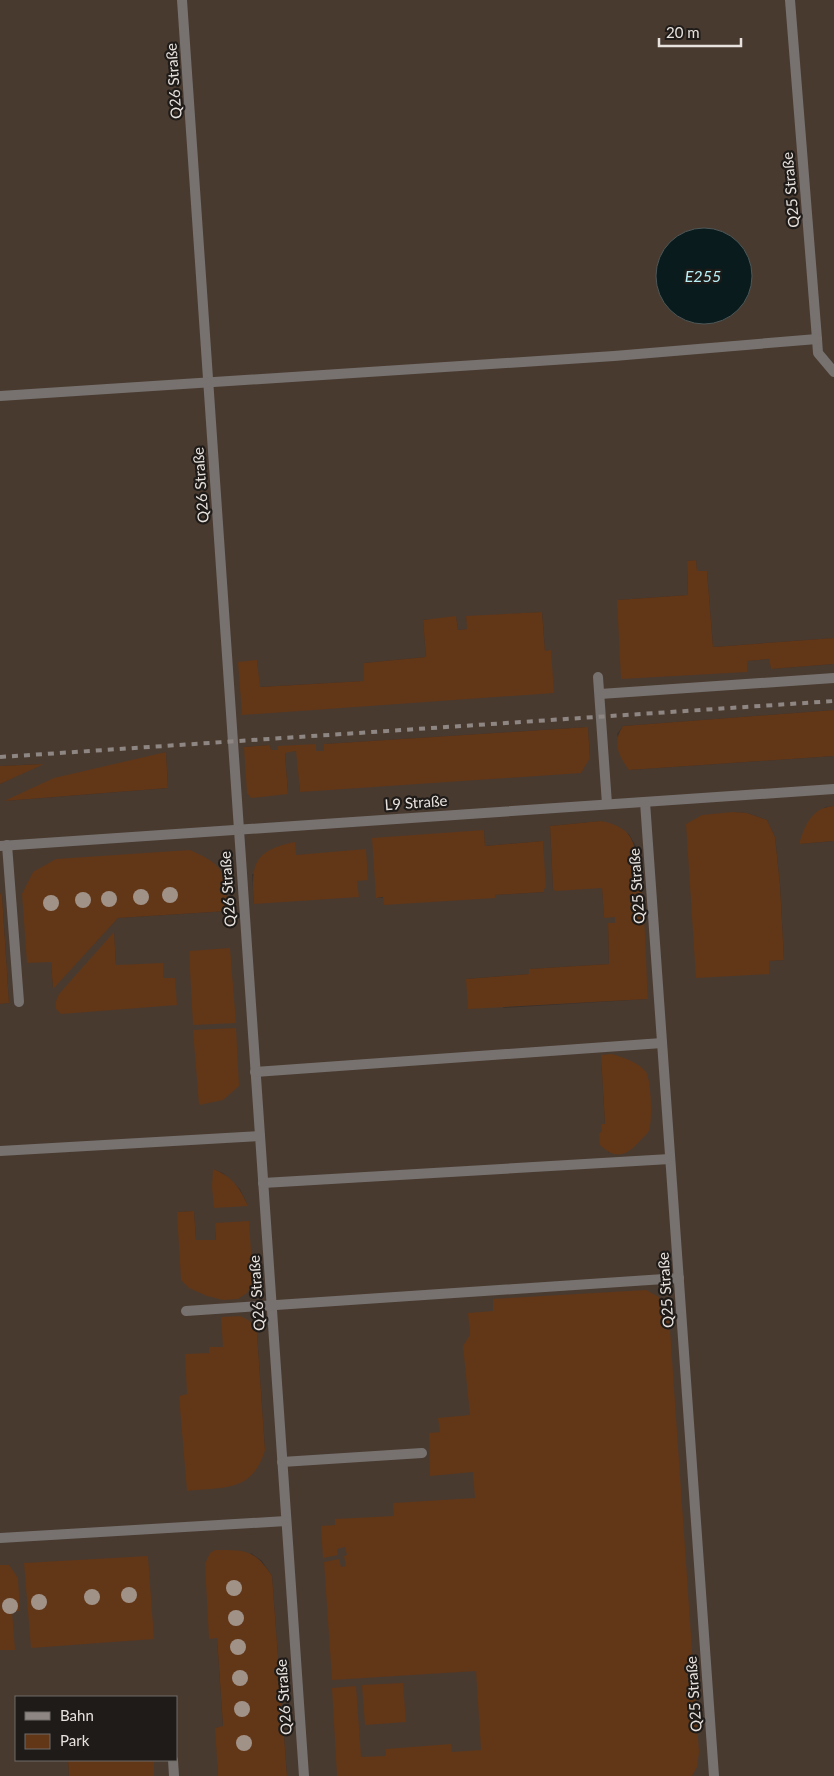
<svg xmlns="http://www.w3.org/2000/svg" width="834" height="1776" font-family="Lato,sans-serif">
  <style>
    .built { fill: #493a30; fill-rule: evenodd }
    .green { fill: #613718 }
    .water { fill: #0a1b1d; stroke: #4d5757 }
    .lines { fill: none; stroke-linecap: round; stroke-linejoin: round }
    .lane { stroke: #77726f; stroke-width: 10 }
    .rail { stroke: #8e8682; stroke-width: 4; stroke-dasharray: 6 6; stroke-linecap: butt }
    .tree { fill: #a19288 }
    .labels { text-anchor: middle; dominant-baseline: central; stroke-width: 4.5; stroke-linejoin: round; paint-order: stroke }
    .street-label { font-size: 15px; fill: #e8e2de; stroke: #1f1b18 }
    .water-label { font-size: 16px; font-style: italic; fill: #b7f0f7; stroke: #1f1b18 }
  </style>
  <rect width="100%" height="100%" fill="#3b322d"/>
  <path class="built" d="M0,0H834V638L713,647L707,571H697L696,560L687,561L688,595L618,600L747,672L746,661L770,659L771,669L834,664V710L623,726L617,734L629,770L834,756V806L825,807L799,844L834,841V1776H287L272,1576L262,1561L251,1553L209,1638H217L223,1727L216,1728L218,1776H154V1760H176V1697H16V1760H68L69,1776H0V1645L1,1650L12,1611L20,1610L9,1565H0V1004L9,1003L2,895L0,893V784L42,764L0,766ZM542,612L545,651L550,650L242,714L257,660L259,687L365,681L364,663L426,657L423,620L456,617L458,630L468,629L466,617ZM588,727L590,758L300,792L297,751L285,752L288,794L244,747L270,745L271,750H278V747L316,745V751H325V744ZM166,752L168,788L5,801ZM733,812L747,813L767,820L775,837L780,885L784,960L769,961ZM601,821L629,834L636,846L640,870L647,999L504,1008L466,979L529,974L530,969L609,964L608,924L615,923V917H604L602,888H553L550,826ZM484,830L485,846L543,841L544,892L495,895V898H377ZM190,850L228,911L118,918L53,988L51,962ZM252,874L368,880H357L254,904ZM114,933L116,965L163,978L56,1009V1001ZM601,1056L609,1154L602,1132L605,1124ZM213,1169L223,1173L240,1189L248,1206ZM194,1211L196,1240H216L215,1223L223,1300L178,1212ZM250,1321L257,1333L265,1450L179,1396L187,1395L209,1353L223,1347Z"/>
  <g class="green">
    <polygon points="696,560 697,571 707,571 713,647 834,638 834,664 771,669 769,659 747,661 747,672 621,679 617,600 688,595 687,561"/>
    <polygon points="542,612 545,651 551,650 554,693 242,715 238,662 257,660 260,687 364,681 364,663 426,657 423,620 456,616 458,630 467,629 466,616"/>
    <path d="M834,710V756L629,770C618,755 612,742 623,726Z"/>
    <polygon points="588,727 590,758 581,773 300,792 296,751 285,753 288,794 251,798 247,793 244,747 270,745 271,750 278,750 278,746 316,744 316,751 324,751 324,744"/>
    <polygon points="166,752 168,788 4,801 54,778"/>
    <polygon points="44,764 0,784 0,766"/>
    <path d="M834,806V841L799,844C805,825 811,808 834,806Z"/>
    <polygon points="733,812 747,813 767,820 775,837 780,885 784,960 769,961 769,974 696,978 686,824 702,815"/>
    <path d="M601,821C611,823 621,826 628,834C645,852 646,969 648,999L468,1009L466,979L529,974V969L609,964L608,923H615V917L604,918L602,888L555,891L553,888L550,826Z"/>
    <polygon points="484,830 485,846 543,841 546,888 544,889 544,892 495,895 495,898 384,905 383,897 376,898 372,838"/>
    <path d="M295,842L296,855L366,849L368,880L357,881L359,897L254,904C251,865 252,851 295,842Z"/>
    <path d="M190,850C227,866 225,874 228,911L118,918L53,989L51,962L27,963L22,894L33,872L56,859Z"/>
    <polygon points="0,893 2,895 9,1003 0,1004"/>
    <polygon points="114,932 116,965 163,963 163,978 175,978 177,1005 61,1014 56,1009 56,1001 59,994"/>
    <polygon points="230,948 236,1023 193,1025 189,951"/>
    <polygon points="236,1028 239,1086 223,1100 199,1105 193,1030"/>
    <path d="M612,1054C624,1058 638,1062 646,1072C651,1079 653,1121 649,1130C648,1134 642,1138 639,1142C625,1157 615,1159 600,1145L599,1133L602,1132L601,1124H605L601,1055Z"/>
    <path d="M213,1169C233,1177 239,1187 248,1206L214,1208L212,1187Z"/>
    <polygon points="194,1211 196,1240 216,1240 215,1223 249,1221 253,1282 247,1293 238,1299 223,1300 207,1296 189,1288 181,1280 177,1212"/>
    <polygon points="646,1290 659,1297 669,1315 699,1752 697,1767 692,1776 337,1776 332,1688 356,1686 361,1757 386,1756 386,1749 451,1744 452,1752 481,1750 476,1671 332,1680 324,1562 339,1559 341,1567 346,1566 344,1556 347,1555 345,1547 337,1549 338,1555 323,1558 321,1526 335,1525 335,1519 394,1516 393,1503 475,1498 473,1472 430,1476 429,1433 440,1432 438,1418 470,1415 463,1346 470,1335 468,1313 493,1311 493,1299"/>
    <path d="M240,1316L250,1321L257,1333L265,1450C252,1493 224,1487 187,1491L179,1396L187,1394L185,1354L209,1353V1347H223L221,1317Z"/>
    <path d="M215,1550C246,1550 254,1549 272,1576L287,1776H218L215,1728L223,1726L217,1638L209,1639L205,1564L210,1553Z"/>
    <polygon points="148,1556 154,1639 31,1648 24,1563"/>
    <polygon points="0,1565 9,1565 18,1578 20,1611 12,1611 15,1650 0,1650"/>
    <polygon points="403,1683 406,1722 365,1725 362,1685"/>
    <polygon points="68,1760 154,1760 154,1776 69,1776"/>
  </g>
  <circle class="water" cx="704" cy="276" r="48"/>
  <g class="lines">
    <g class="lane">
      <polyline points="182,0 304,1776"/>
      <polyline points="790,0 817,339 818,353 834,372"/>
      <polyline points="0,396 614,356 817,339"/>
      <polyline points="598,677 607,804"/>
      <polyline points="600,694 834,678"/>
      <polyline points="645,802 714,1776"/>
      <polyline points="7,845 19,1002"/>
      <polyline points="0,846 834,789"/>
      <polyline points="255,1072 662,1043"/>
      <polyline points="0,1151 260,1136"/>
      <polyline points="263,1183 670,1159"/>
      <polyline points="186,1311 679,1278"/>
      <polyline points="282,1462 422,1453"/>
      <polyline points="0,1538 286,1521"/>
      <polyline points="173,1760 174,1776"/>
    </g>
    <polyline class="rail" points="0,757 834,701"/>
  </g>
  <g class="tree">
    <circle cx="170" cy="895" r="8"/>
    <circle cx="141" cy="897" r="8"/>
    <circle cx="109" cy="899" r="8"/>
    <circle cx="83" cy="900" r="8"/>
    <circle cx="51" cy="903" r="8"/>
    <circle cx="234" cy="1588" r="8"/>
    <circle cx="129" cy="1595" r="8"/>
    <circle cx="92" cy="1597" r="8"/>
    <circle cx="39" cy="1602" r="8"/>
    <circle cx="10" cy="1606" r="8"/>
    <circle cx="236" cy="1618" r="8"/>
    <circle cx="238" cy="1647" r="8"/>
    <circle cx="240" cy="1678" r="8"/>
    <circle cx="242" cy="1709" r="8"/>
    <circle cx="244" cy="1743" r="8"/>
  </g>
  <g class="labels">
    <g class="street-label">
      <text transform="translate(173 81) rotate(-94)">Q26 Straße</text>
      <text transform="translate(790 190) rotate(-95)">Q25 Straße</text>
      <text transform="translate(200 485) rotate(-94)">Q26 Straße</text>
      <text transform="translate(416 802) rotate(-4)">L9 Straße</text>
      <text transform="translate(636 886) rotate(-94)">Q25 Straße</text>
      <text transform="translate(227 889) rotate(-94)">Q26 Straße</text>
      <text transform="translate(665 1290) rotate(-94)">Q25 Straße</text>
      <text transform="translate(256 1293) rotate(-94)">Q26 Straße</text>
      <text transform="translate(693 1694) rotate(-94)">Q25 Straße</text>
      <text transform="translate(283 1697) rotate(-94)">Q26 Straße</text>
    </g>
    <g class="water-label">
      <text x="703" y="275">E255</text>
    </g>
  </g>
  <rect x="15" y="1696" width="162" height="65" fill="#1f1b18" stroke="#6f6b67"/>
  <rect x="25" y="1712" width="25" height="8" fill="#8e8682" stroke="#6f6b67"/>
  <text x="60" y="1721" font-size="15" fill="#e8e2de">Bahn</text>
  <rect x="25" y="1734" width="25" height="15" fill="#613718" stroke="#6f6b67"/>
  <text x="60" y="1746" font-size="15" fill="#e8e2de">Park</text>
  <path d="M659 38v8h82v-8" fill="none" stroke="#e8e2de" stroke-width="2.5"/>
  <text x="666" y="38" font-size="15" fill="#e8e2de" stroke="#1f1b18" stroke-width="4" paint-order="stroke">20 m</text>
</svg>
